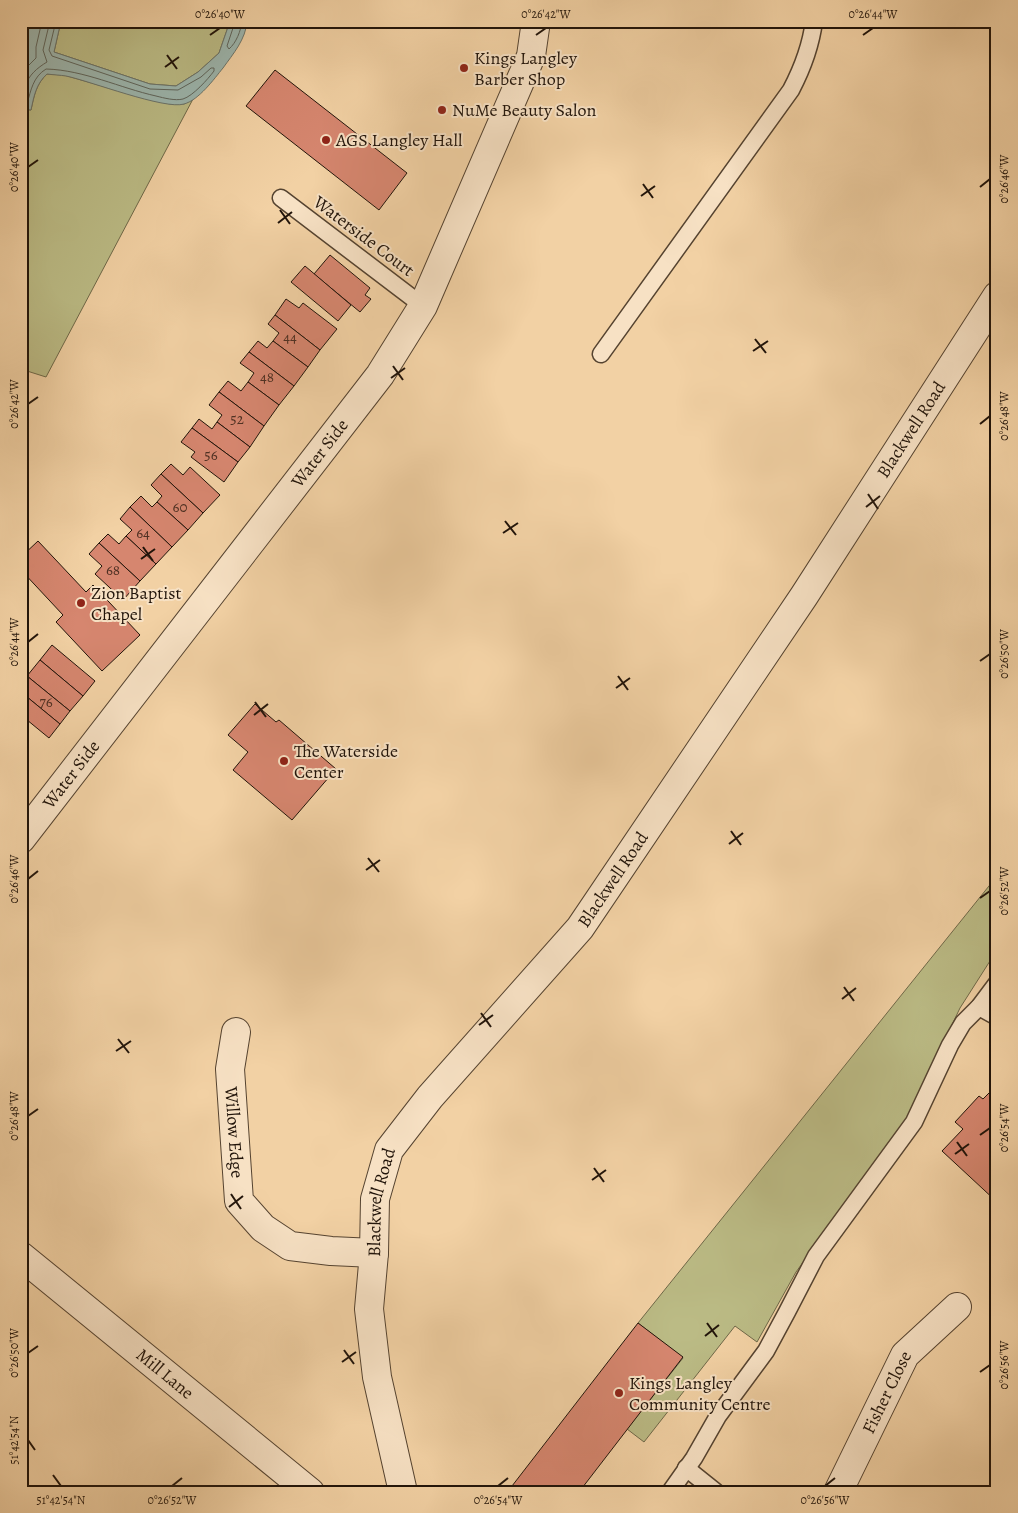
<svg xmlns="http://www.w3.org/2000/svg" width="1018" height="1513" font-family="Alegreya,serif">
  <style>
    .green { fill: #bbbb85; stroke: #6e6848 }
    .water { fill: #9cb6ae; stroke: #6b756c }
    .lines { fill: none; stroke-linecap: round; stroke-linejoin: round }
    .shore { stroke: #5e655c; stroke-width: 1 }
    .building { fill: #d6866f; stroke: #21140a }
    .service-casing { stroke: #554330; stroke-width: 19 }
    .minor-casing { stroke: #554330; stroke-width: 30 }
    .service { stroke: #f7e1c4; stroke-width: 16 }
    .minor { stroke: #f7e1c4; stroke-width: 28 }
    .ticks { fill: none; stroke: #21140a; stroke-width: 2 }
    .poi-dot { fill: #8f2418; stroke: #f7e1c4; stroke-width: 2 }
    .labels { text-anchor: middle; dominant-baseline: central; stroke-width: 4; stroke-linejoin: round; paint-order: stroke }
    .number-label { font-size: 15px; fill: #4e3023 }
    .poi-label { font-size: 18px; fill: #21140a; stroke: #f7e1c4; text-anchor: start }
    .street-label { font-size: 18px; fill: #21140a; stroke: #f7e1c4 }
    .neatline { fill: none; stroke: #21140a; stroke-width: 2 }
    .ticks-label { font-size: 12px; text-anchor: middle; fill: #21140a }
  </style>
  <rect width="100%" height="100%" fill="#f2d1a4"/>
  <filter id="stains"><feTurbulence type="fractalNoise" baseFrequency=".004" numOctaves="4"/><feColorMatrix values="0 0 0 0 .2 0 0 0 0 .09 0 0 0 0 .02 0 0 0 .5 -.17"/></filter>
  <radialGradient id="worn" r=".72"><stop offset=".6" stop-color="#630" stop-opacity="0"/><stop offset="1" stop-color="#630" stop-opacity=".3"/></radialGradient>
  <g class="green">
    <polygon points="61,21 228,21 228,27 219,53 198,72 176,86 150,84 54,52"/>
    <path d="M47,74L64,75L147,99L170,104H184L193,99L46,377L27,371L21,362V109L31,110C34,96 36,84 47,74Z"/>
    <polygon points="997,876 997,950 960,1008 907,1119 796,1272 757,1342 735,1326 644,1442 627,1429 683,1358 638,1323"/>
  </g>
  <path class="water" d="M21,21H61L54,52L150,84L176,86L198,72L219,53L228,27V21H247C246,39 233,54 223,68C214,79 199,100 184,104C165,110 90,81 66,76C60,75 54,75 47,74C36,84 34,96 31,110L21,109Z"/>
  <g class="lines">
    <g class="shore">
      <path d="M233,21V28L227,46L229,49C236,43 241,31 242,21"/>
      <polyline points="21,77 27,67 36,58 36,47 42,21"/>
      <path d="M21,98C23,94 23,90 25,86C29,75 37,68 47,62L43,50L50,21"/>
      <path d="M21,105L27,104C31,90 33,77 46,69C84,70 120,88 156,96C164,98 175,101 183,99C193,96 208,79 214,71V68H211L201,77L178,90L150,89L52,56L49,50L56,21"/>
    </g>
  </g>
  <g class="building">
    <polygon points="275,70 407,173 379,210 246,106"/>
    <polygon points="330,255 370,288 365,295 371,299 360,312 314,274"/>
    <polygon points="305,266 351,305 338,321 291,282"/>
    <polygon points="286,299 299,308 303,303 337,329 320,350 275,315"/>
    <polygon points="275,315 320,350 308,367 273,341 279,333 268,324"/>
    <polygon points="258,341 267,348 273,341 308,367 294,386 249,352"/>
    <polygon points="249,352 294,386 279,405 248,382 254,373 240,363"/>
    <polygon points="228,381 241,391 248,382 279,405 264,426 219,392"/>
    <polygon points="219,392 264,426 250,447 217,422 222,415 209,405"/>
    <polygon points="199,419 212,429 217,422 250,447 238,462 192,428"/>
    <polygon points="192,428 238,462 224,482 191,457 195,452 181,442"/>
    <polygon points="171,464 183,475 190,467 220,495 203,513 161,474"/>
    <polygon points="161,474 203,513 188,530 157,502 162,496 151,485"/>
    <polygon points="141,496 152,507 157,502 188,530 172,547 130,507"/>
    <polygon points="130,507 172,547 156,564 126,536 132,530 120,519"/>
    <polygon points="108,534 119,544 126,536 156,564 140,581 99,543"/>
    <polygon points="38,541 86,592 93,585 140,635 102,671 56,622 63,615 21,570 21,557"/>
    <polygon points="99,543 140,581 123,600 95,574 102,566 89,554"/>
    <polygon points="52,645 95,681 83,696 40,660"/>
    <polygon points="40,660 83,696 70,711 27,676"/>
    <polygon points="27,676 70,711 60,724 21,692 21,682"/>
    <polygon points="21,692 60,724 49,738 21,715"/>
    <polygon points="255,704 276,722 279,720 336,769 292,820 233,770 248,752 228,735"/>
    <polygon points="997,1085 997,1202 942,1151 963,1129 955,1122 979,1096 983,1099"/>
    <polygon points="638,1323 683,1357 579,1492 519,1492 512,1486"/>
  </g>
  <g class="lines">
    <defs>
      <g id="service">
        <polyline points="281,198 423,306"/>
        <path d="M601,354L791,90C802,69 811,45 814,21"/>
        <polyline points="979,1007 997,1017"/>
        <polyline points="686,1468 716,1492"/>
        <polyline points="670,1492 694,1458 718,1416 766,1351 787,1312 816,1256 914,1122 950,1045 963,1023 979,1007 997,983"/>
      </g>
      <g id="minor">
        <path id="s1" d="M21,839L380,375L423,306L531,56L536,21"/>
        <path id="s2" d="M236,1032L230,1069L239,1201L263,1228L290,1246L331,1251L374,1253"/>
        <path id="s3" d="M21,1256L310,1492"/>
        <path id="s4" d="M403,1492L377,1377L369,1309L374,1253L375,1199L389,1150L430,1097L580,928L804,596L997,296"/>
        <path id="s5" d="M838,1492L905,1355L957,1307"/>
      </g>
    </defs>
    <use href="#service" class="service-casing"/>
    <use href="#minor" class="minor-casing"/>
    <use href="#service" class="service"/>
    <use href="#minor" class="minor"/>
  </g>
  <path class="ticks" d="M210,35L220,28M536,35L546,28M863,35L873,28M167,55L177,69M165,67L179,57M28,167L38,160M643,184L653,198M980,187L990,179M641,196L655,186M280,210L290,224M278,223L292,212M755,339L766,353M753,351L768,341M393,366L403,380M391,378L405,368M28,404L38,397M980,424L990,416M868,494L878,509M866,507L880,496M505,521L516,535M503,533L518,523M143,547L153,561M141,559L155,549M28,642L38,634M980,661L990,654M618,676L628,690M616,688L630,678M255,702L266,717M254,715L268,704M731,831L741,845M729,844L743,833M368,858L379,872M366,870L380,860M28,879L38,871M980,898L990,891M844,987L854,1001M842,999L856,988M481,1013L491,1027M479,1025L493,1015M118,1039L129,1053M116,1051L131,1041M28,1116L38,1109M980,1135L990,1128M957,1142L967,1156M955,1154L969,1144M594,1168L604,1182M592,1180L606,1170M231,1194L241,1209M229,1207L243,1196M707,1323L717,1337M705,1336L719,1325M344,1350L354,1364M28,1353L38,1346M342,1362L356,1352M980,1372L990,1365M28,1440L35,1450M53,1475L61,1486M172,1486L182,1478M498,1486L508,1478M825,1486L835,1478"/>
  <g class="poi-dot">
    <circle cx="464" cy="68" r="5"/>
    <circle cx="442" cy="110" r="5"/>
    <circle cx="326" cy="140" r="5"/>
    <circle cx="81" cy="603" r="5"/>
    <circle cx="284" cy="761" r="5"/>
    <circle cx="619" cy="1393" r="5"/>
  </g>
  <g class="labels">
    <g class="number-label">
      <text x="290" y="337">44</text>
      <text x="267" y="377">48</text>
      <text x="237" y="419">52</text>
      <text x="211" y="455">56</text>
      <text x="180" y="507">60</text>
      <text x="143" y="533">64</text>
      <text x="113" y="570">68</text>
      <text x="46" y="702">76</text>
    </g>
    <g class="poi-label">
      <text x="474" y="58">Kings Langley<tspan x="474" dy="21">Barber Shop</tspan></text>
      <text x="452" y="110">NuMe Beauty Salon</text>
      <text x="336" y="140">AGS Langley Hall</text>
      <text x="91" y="593">Zion Baptist<tspan x="91" dy="21">Chapel</tspan></text>
      <text x="294" y="751">The Waterside<tspan x="294" dy="21">Center</tspan></text>
      <text x="629" y="1383">Kings Langley<tspan x="629" dy="21">Community Centre</tspan></text>
    </g>
    <g class="street-label">
      <text transform="translate(364 236) rotate(37)">Waterside Court</text>
      <text stroke="none"><textPath href="#s4" startOffset="1239">Blackwell Road</textPath></text>
      <text stroke="none"><textPath href="#s1" startOffset="488">Water Side</textPath></text>
      <text stroke="none"><textPath href="#s1" startOffset="82">Water Side</textPath></text>
      <text stroke="none"><textPath href="#s4" startOffset="699">Blackwell Road</textPath></text>
      <text stroke="none"><textPath href="#s2" startOffset="101">Willow Edge</textPath></text>
      <text stroke="none"><textPath href="#s4" startOffset="294">Blackwell Road</textPath></text>
      <text stroke="none"><textPath href="#s3" startOffset="186">Mill Lane</textPath></text>
      <text stroke="none"><textPath href="#s5" startOffset="111">Fisher Close</textPath></text>
    </g>
  </g>
  <rect width="1018" height="1513" fill="none" stroke="#f2d1a4" stroke-width="55"/>
  <rect x="28" y="28" width="962" height="1458" class="neatline"/>
  <g class="ticks-label">
    <text x="220" y="18">0°26'40"W</text>
    <text x="546" y="18">0°26'42"W</text>
    <text x="873" y="18">0°26'44"W</text>
    <text transform="translate(14 167) rotate(-90)" y="4">0°26'40"W</text>
    <text transform="translate(1004 179) rotate(-90)" y="4">0°26'46"W</text>
    <text transform="translate(14 404) rotate(-90)" y="4">0°26'42"W</text>
    <text transform="translate(1004 416) rotate(-90)" y="4">0°26'48"W</text>
    <text transform="translate(14 642) rotate(-90)" y="4">0°26'44"W</text>
    <text transform="translate(1004 654) rotate(-90)" y="4">0°26'50"W</text>
    <text transform="translate(14 879) rotate(-90)" y="4">0°26'46"W</text>
    <text transform="translate(1004 891) rotate(-90)" y="4">0°26'52"W</text>
    <text transform="translate(14 1116) rotate(-90)" y="4">0°26'48"W</text>
    <text transform="translate(1004 1128) rotate(-90)" y="4">0°26'54"W</text>
    <text transform="translate(14 1353) rotate(-90)" y="4">0°26'50"W</text>
    <text transform="translate(1004 1365) rotate(-90)" y="4">0°26'56"W</text>
    <text transform="translate(14 1440) rotate(-90)" y="4">51°42'54"N</text>
    <text x="61" y="1504">51°42'54"N</text>
    <text x="172" y="1504">0°26'52"W</text>
    <text x="498" y="1504">0°26'54"W</text>
    <text x="825" y="1504">0°26'56"W</text>
  </g>
  <rect width="100%" height="100%" filter="url(#stains)"/>
  <rect width="100%" height="100%" fill="url(#worn)"/>
</svg>
